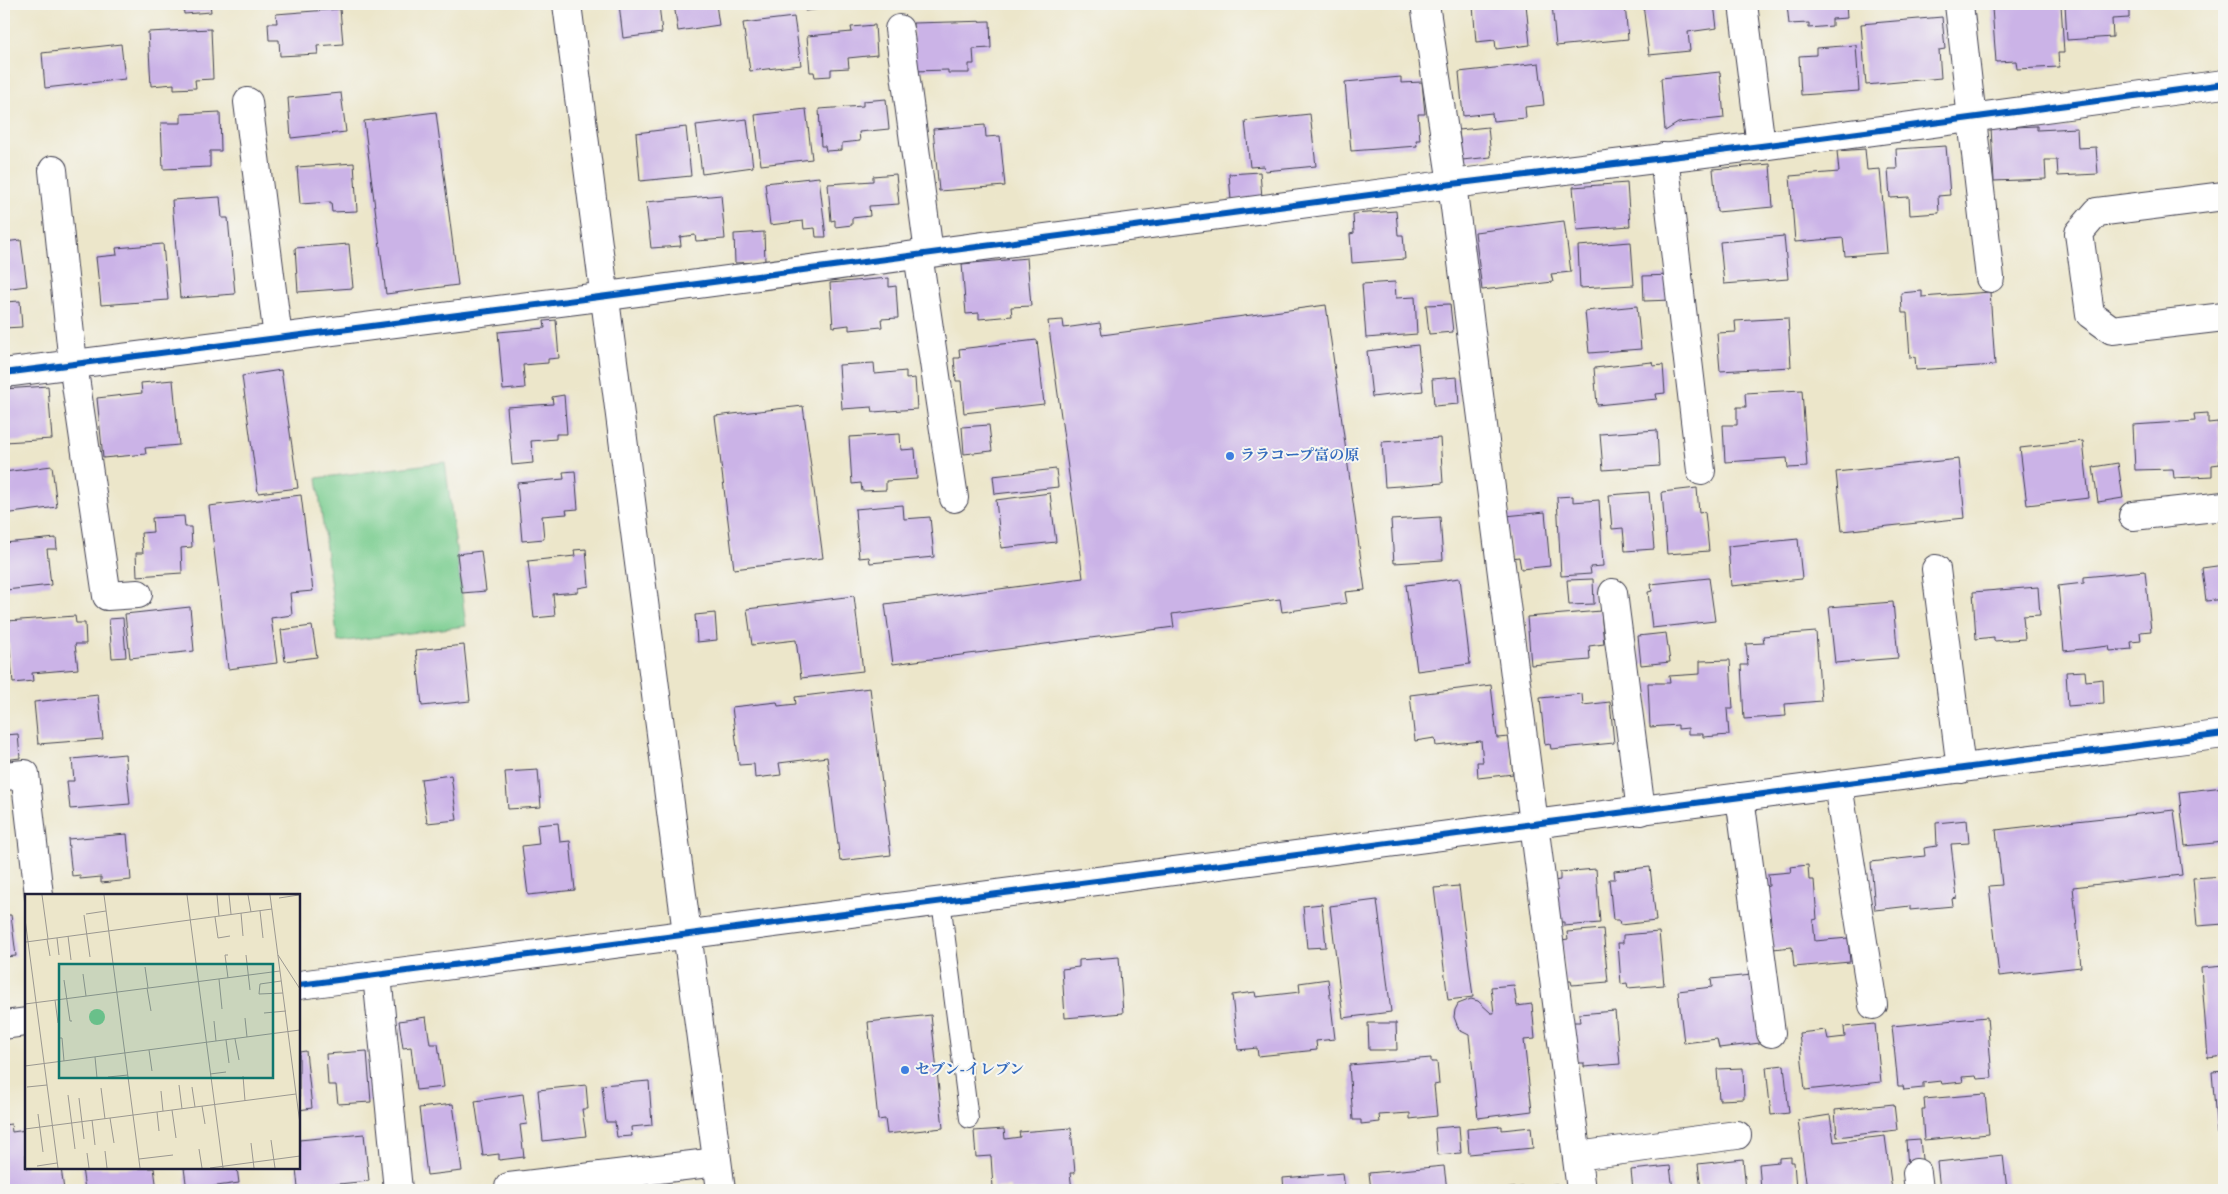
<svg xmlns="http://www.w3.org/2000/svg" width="2228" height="1194" font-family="'Old Standard TT','Noto Serif JP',serif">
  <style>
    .green { fill: #7acd90; stroke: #4e7866 }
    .building { fill: #cbb3e7 }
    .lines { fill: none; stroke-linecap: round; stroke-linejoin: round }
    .service-casing { stroke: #403f50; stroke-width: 20 }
    .minor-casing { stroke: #403f50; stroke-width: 30 }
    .tertiary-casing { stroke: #403f50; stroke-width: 30 }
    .service { stroke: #fff; stroke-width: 18 }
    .minor { stroke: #fff; stroke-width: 28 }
    .tertiary { stroke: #fff; stroke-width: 28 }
    .cycleway-casing { stroke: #f6f6f2; stroke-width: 9 }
    .cycleway { stroke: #0057b8; stroke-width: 6 }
    .shop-dot { fill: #3f7fe0; stroke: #f6f6f2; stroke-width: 2 }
    .labels { text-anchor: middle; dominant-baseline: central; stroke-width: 4; stroke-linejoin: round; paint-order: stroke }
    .shop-label { font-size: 15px; font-weight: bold; fill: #366cbe; stroke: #f6f6f2; text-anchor: start }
    .inset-road { fill: none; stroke: #9b9891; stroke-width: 1 }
    .view { fill: #0f766e; fill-opacity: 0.15; stroke: #0f766e; stroke-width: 2.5 }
    .inset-edge { fill: none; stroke: #22223b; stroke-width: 2.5 }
  </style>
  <rect width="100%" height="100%" fill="#f6f6f2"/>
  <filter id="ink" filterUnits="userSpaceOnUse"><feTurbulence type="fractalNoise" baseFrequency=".02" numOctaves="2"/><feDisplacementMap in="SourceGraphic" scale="10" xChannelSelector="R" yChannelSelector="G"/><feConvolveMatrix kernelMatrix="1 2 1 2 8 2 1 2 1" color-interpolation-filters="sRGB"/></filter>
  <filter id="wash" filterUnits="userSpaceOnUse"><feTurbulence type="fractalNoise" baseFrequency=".0096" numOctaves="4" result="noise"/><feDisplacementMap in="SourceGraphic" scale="20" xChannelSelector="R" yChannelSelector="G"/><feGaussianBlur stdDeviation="1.12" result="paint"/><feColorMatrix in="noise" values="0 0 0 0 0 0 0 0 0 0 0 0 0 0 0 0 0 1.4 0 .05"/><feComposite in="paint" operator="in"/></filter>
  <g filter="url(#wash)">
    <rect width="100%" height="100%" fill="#ece6ca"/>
    <polygon class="green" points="445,462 466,626 338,642 317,478"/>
    <g id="blocks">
      <g class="building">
        <polygon points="183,4 210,4 211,12 184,14"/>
        <polygon points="619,4 659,4 662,33 623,38"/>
        <polygon points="674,4 716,4 719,25 678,31"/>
        <polygon points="739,4 763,4 763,5 740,8"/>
        <polygon points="804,4 821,4 821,9 805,11"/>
        <polygon points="1497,4 1526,4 1530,45 1496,49 1495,40 1476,42 1473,6"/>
        <polygon points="1552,4 1625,4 1628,39 1556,46"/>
        <polygon points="1643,4 1714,4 1717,28 1688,32 1690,51 1649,55"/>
        <polygon points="1787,4 1846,4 1847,18 1832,19 1832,26 1809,28 1809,23 1789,24"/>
        <polygon points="2058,4 2061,4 2064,53 2058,53 2059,67 2017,69 2016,61 1996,62 1992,8"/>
        <polygon points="2065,4 2129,4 2129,18 2112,19 2113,37 2067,40"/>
        <polygon points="340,9 343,44 317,46 318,54 280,56 279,40 269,40 268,23 277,23 276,14"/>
        <polygon points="794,17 801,65 750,71 743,23"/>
        <polygon points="1942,17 1945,49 1939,50 1941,78 1866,85 1861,24"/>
        <polygon points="990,21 991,48 973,49 974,64 969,64 969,73 948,73 948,70 914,71 913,23"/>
        <polygon points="875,25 877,55 848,58 849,68 831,69 831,76 815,77 814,72 810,72 807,36 852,32 851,27"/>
        <polygon points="211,29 213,79 195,80 196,88 174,89 174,84 151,86 148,32"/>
        <polygon points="121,44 125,79 45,88 42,53"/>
        <polygon points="1856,45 1859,91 1801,95 1799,56 1816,55 1816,48"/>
        <polygon points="4,49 6,49 10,91 4,91"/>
        <polygon points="1539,63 1544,105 1525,107 1526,118 1493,121 1492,113 1463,116 1459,72"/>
        <polygon points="1720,72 1724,118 1678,123 1665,131 1661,78"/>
        <polygon points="1401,77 1401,83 1422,82 1425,114 1418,114 1420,140 1416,140 1417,146 1351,151 1345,82"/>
        <polygon points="341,93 346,132 291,138 288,98"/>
        <polygon points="886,99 889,129 859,132 860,141 842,143 842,150 826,151 825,146 821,146 819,109 863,106 863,101"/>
        <polygon points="806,109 812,159 761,165 755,115"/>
        <polygon points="220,112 221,151 210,151 210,167 163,169 161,123 181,123 181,114"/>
        <polygon points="436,112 458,285 386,294 364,121"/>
        <polygon points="1310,114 1316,166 1265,171 1264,166 1250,167 1245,121"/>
        <polygon points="747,119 753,167 702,174 696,125"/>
        <polygon points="985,125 986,137 1000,136 1005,186 939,191 933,129"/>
        <polygon points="2037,126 2037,130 2077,128 2078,148 2096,147 2098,174 2058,176 2057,160 2045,160 2046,179 1994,181 1991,128"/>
        <polygon points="686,127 691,176 640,181 636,133"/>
        <polygon points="1488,127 1491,157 1462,160 1459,130"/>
        <polygon points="1946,146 1950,195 1938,196 1939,213 1910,215 1909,197 1890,198 1888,169 1897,169 1896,149"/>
        <polygon points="1865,149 1867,170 1880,169 1887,253 1845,256 1843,238 1795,242 1790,176 1839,172 1837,151"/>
        <polygon points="354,163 357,211 332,212 331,202 300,204 297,167"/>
        <polygon points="1770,164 1773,207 1717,212 1713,169"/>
        <polygon points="1260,172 1262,198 1231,200 1229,174"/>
        <polygon points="896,174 899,204 869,206 870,216 852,218 852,225 835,227 835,220 831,221 828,184 873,181 873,176"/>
        <polygon points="819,177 826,237 816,237 815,228 804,229 803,221 770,225 765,183"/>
        <polygon points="1627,183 1630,226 1577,230 1573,187"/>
        <polygon points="721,195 725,239 696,241 695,235 680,237 681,246 651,248 646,202"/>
        <polygon points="220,197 222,218 228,218 235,294 180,298 172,200"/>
        <polygon points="1396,211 1398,235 1403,235 1405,259 1352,263 1350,234 1354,233 1353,214"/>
        <polygon points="1564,221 1571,272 1551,274 1553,282 1482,290 1475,232"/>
        <polygon points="764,232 765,262 735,263 734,234"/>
        <polygon points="1784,236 1788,279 1724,284 1720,242"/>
        <polygon points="21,240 27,286 4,289 4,242"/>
        <polygon points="1631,242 1634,285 1580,288 1578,246"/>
        <polygon points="163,244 168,300 101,305 96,257 117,255 116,248"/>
        <polygon points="349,244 353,288 298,292 295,248"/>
        <polygon points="1027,258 1031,306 1011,307 1012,316 979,319 979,313 966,314 962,264"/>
        <polygon points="1671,275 1673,300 1644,301 1643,276"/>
        <polygon points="889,278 889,287 896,286 898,318 881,319 882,327 849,330 849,325 833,327 830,283"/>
        <polygon points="1395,282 1396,298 1415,297 1417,334 1366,338 1362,284"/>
        <polygon points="1922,291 1922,297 1990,292 1995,365 1916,370 1915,357 1910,358 1907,313 1902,313 1901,293"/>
        <polygon points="20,301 22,327 4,328 4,302"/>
        <polygon points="1450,304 1453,332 1429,334 1426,305"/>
        <polygon points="1326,305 1365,590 1345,592 1347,603 1282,612 1280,599 1172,614 1174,627 893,664 885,604 1083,578 1048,321 1063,320 1064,328 1100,323 1102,335"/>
        <polygon points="1637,306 1641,349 1589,353 1585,311"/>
        <polygon points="1788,318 1791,367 1720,371 1717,333 1736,332 1735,321"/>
        <polygon points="556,320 559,358 548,359 548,363 523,365 525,388 503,390 498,332 545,328 544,321"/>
        <polygon points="1037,340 1044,404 964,413 961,381 956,381 954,358 960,358 959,349"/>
        <polygon points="1418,345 1423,391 1372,397 1367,351"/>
        <polygon points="1652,362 1653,366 1663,365 1665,393 1656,394 1657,399 1597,405 1594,368"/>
        <polygon points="874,363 875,374 906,371 906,379 915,378 917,409 873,412 872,407 842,409 839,365"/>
        <polygon points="281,370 298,488 258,493 242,376"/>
        <polygon points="1457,377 1459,404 1434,406 1432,379"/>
        <polygon points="173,380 179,445 145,448 146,454 103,458 97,398 142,393 141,383"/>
        <polygon points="48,386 52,439 5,442 4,389"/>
        <polygon points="1802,390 1807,467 1788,468 1787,458 1725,462 1723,425 1737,425 1737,407 1746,407 1745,393"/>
        <polygon points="564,395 567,434 556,434 556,439 531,441 533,463 512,465 507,407 553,404 552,397"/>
        <polygon points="803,406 823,558 734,569 715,416"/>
        <polygon points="2208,413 2208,423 2218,422 2220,464 2212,465 2212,476 2174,478 2173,469 2135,470 2133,425 2195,421 2194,414"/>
        <polygon points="989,425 992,451 964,454 962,427"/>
        <polygon points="1657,430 1659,466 1603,470 1600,434"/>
        <polygon points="900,434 901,450 915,449 917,479 886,481 886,490 862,491 861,483 852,484 849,437"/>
        <polygon points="1440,438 1443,483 1385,487 1382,442"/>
        <polygon points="2083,441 2089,498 2027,505 2020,448"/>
        <polygon points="1959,459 1965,518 1842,531 1836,472"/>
        <polygon points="2118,463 2123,498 2098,502 2093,467"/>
        <polygon points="52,466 57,507 4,514 4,472"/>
        <polygon points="1056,469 1058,487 995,494 993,476"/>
        <polygon points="575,471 578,509 566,510 567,514 542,516 544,539 522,541 517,483 564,479 563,472"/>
        <polygon points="1697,488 1699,513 1705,512 1709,551 1667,554 1662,492"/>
        <polygon points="1649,492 1654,549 1625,551 1623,528 1612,529 1609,495"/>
        <polygon points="1050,493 1056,542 1001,548 996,500"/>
        <polygon points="301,495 313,591 290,593 292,615 271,618 277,663 228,669 209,506"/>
        <polygon points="1573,496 1573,502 1599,500 1603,566 1590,567 1591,574 1561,576 1557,497"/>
        <polygon points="903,505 904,519 930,517 934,557 870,563 869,557 859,558 855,509"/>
        <polygon points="1545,512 1550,566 1521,569 1519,557 1511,558 1506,516"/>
        <polygon points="184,516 185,527 191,527 192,547 181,548 182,573 137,576 136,553 143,553 141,533 153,532 152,518"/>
        <polygon points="1440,517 1443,560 1394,563 1391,520"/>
        <polygon points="56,538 57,549 47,549 51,585 6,590 4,543"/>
        <polygon points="1798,539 1802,579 1731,586 1728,546"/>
        <polygon points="586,549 589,586 578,588 578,592 553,594 555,616 534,618 528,561 575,556 574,550"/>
        <polygon points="481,551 486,591 462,593 457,554"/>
        <polygon points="2224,565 2224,599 2206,601 2202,568"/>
        <polygon points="2145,571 2151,631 2140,632 2141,641 2131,642 2132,649 2110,651 2109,646 2064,651 2058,586 2084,583 2084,577"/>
        <polygon points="1460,578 1470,664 1417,671 1406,585"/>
        <polygon points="1709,578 1715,621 1652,628 1648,592 1652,591 1651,584"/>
        <polygon points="1593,579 1594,604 1569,605 1567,580"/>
        <polygon points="2038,587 2040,615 2023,616 2025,639 1994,641 1994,637 1976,639 1973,592"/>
        <polygon points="854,596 863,671 801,678 796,640 752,645 747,609"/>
        <polygon points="1893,602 1898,658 1835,663 1829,607"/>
        <polygon points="190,607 194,651 130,658 125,614"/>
        <polygon points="1601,611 1604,644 1589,646 1590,660 1531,665 1527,617"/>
        <polygon points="715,613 717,640 697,642 695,615"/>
        <polygon points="75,616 76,623 85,623 86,644 75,644 78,669 32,673 33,681 13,683 7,621"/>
        <polygon points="123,618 126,657 112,658 109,619"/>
        <polygon points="312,626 317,657 285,661 281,630"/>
        <polygon points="1816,632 1821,701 1785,704 1786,716 1744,719 1741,665 1748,665 1746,644 1764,643 1763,636"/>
        <polygon points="1666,633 1670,662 1641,665 1638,636"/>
        <polygon points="464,645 470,701 422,706 416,650"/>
        <polygon points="1730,660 1733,709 1727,709 1729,735 1703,737 1703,734 1688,734 1688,728 1678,729 1678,725 1650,727 1648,683 1670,683 1669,676 1700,674 1700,661"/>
        <polygon points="2085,671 2086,681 2103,679 2104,703 2068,706 2066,672"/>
        <polygon points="1491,685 1497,738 1509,737 1513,774 1478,778 1477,762 1483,762 1481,741 1436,746 1435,738 1415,741 1410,695"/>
        <polygon points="870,688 891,855 840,861 827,757 779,763 781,775 755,778 754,764 739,765 732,707 777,702 778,706 796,704 795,697"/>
        <polygon points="1582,694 1583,705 1610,702 1614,743 1551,749 1550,744 1545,745 1540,698"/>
        <polygon points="98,695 103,739 38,744 34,702"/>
        <polygon points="18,734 20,758 4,760 4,735"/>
        <polygon points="125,754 130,804 70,809 67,781 74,781 72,759"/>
        <polygon points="538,770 541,807 508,809 505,772"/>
        <polygon points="451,775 457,820 427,823 421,779"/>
        <polygon points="2224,787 2224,842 2185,846 2179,792"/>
        <polygon points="2174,810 2182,875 2073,887 2081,967 1999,976 1989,886 2002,885 1996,830"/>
        <polygon points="1967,820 1969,843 1951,844 1957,898 1952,899 1953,906 1910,910 1910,906 1875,910 1871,862 1925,856 1924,848 1937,846 1936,823"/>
        <polygon points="558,823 560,842 570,841 575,890 528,895 522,846 539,844 537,825"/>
        <polygon points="127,834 131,880 101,883 101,877 80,879 80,875 72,876 68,839"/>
        <polygon points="1808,865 1809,880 1814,880 1817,919 1813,920 1815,941 1848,938 1850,962 1794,967 1792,947 1773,949 1771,924 1766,925 1763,887 1769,886 1768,874 1791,872 1790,867"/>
        <polygon points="1650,867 1656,921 1620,925 1619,920 1613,920 1609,879 1615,879 1614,871"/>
        <polygon points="1596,869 1600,923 1564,926 1564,922 1558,922 1554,881 1560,880 1560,872"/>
        <polygon points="2224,876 2224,924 2197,926 2193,878"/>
        <polygon points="1459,886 1473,997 1448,1000 1434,888"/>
        <polygon points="1377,900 1391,1012 1343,1018 1330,906"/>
        <polygon points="1322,904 1326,947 1307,948 1303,906"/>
        <polygon points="4,915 11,915 16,956 4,957"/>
        <polygon points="1603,929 1608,982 1572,985 1571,981 1565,981 1562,940 1568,939 1567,932"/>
        <polygon points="1659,932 1664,985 1628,988 1627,983 1621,984 1618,943 1623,943 1623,935"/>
        <polygon points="1119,957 1123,1013 1065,1018 1062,969 1079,967 1079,960"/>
        <polygon points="2224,966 2224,1056 2208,1058 2201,968"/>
        <polygon points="1752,975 1760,1043 1719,1048 1717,1039 1684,1043 1678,991 1712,987 1711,979"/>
        <polygon points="1328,979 1335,1039 1316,1041 1317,1050 1258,1056 1257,1048 1238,1050 1232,995 1255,992 1256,997 1300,992 1299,983"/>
        <polygon points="1514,985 1517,1006 1532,1004 1535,1039 1524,1040 1532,1111 1478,1118 1469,1035 1459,1030 1454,1017 1455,1010 1458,1004 1471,999 1478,1001 1491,1013 1494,1013 1491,987"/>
        <polygon points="1615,1011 1620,1064 1584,1067 1584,1063 1578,1063 1573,1022 1580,1022 1579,1014"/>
        <polygon points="931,1015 943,1128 887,1134 885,1119 878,1120 868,1022"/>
        <polygon points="426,1017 430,1044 438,1044 444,1087 416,1090 411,1047 403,1048 399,1021"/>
        <polygon points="1987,1017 1992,1078 1977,1079 1976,1076 1962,1077 1963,1082 1942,1084 1941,1081 1923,1083 1923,1088 1904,1090 1903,1086 1898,1086 1892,1026"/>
        <polygon points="1368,1023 1396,1023 1397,1050 1369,1050"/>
        <polygon points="1875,1024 1881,1082 1805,1090 1799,1033 1826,1030 1828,1039 1845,1037 1844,1027"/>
        <polygon points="306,1051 312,1108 299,1110 299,1052"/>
        <polygon points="367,1051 371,1102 338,1104 336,1085 328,1085 326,1054"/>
        <polygon points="1431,1058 1431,1062 1437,1062 1439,1084 1434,1085 1437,1116 1410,1119 1410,1113 1379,1115 1380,1122 1361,1124 1361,1120 1353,1120 1349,1065"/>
        <polygon points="1784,1065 1789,1113 1771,1115 1766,1067"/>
        <polygon points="1743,1068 1744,1099 1719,1100 1717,1069"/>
        <polygon points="2224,1071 2224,1134 2217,1134 2212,1072"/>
        <polygon points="649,1081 652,1125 631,1127 632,1136 617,1137 615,1122 606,1122 602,1085"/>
        <polygon points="586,1085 588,1109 582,1109 586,1136 543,1141 538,1090"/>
        <polygon points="523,1094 527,1124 520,1125 524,1157 499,1160 499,1154 483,1156 475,1101"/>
        <polygon points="1985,1094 1989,1134 1924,1140 1922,1109 1925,1109 1924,1099"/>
        <polygon points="453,1104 462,1171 427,1175 419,1108"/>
        <polygon points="1894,1104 1897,1130 1837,1137 1835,1110"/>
        <polygon points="1830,1115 1834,1142 1885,1136 1892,1190 1807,1190 1798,1120"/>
        <polygon points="11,1124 12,1132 26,1130 26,1168 61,1168 64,1190 4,1190 4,1125"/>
        <polygon points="1459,1126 1461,1153 1437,1155 1435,1128"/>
        <polygon points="1502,1126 1502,1130 1531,1127 1533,1148 1469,1154 1467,1129"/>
        <polygon points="1071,1128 1075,1173 1070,1173 1072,1190 1010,1190 1010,1187 993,1188 991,1156 976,1157 974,1131 1004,1129 1005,1139 1020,1137 1019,1132"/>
        <polygon points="364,1134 369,1181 298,1188 296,1168 299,1168 299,1140"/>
        <polygon points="1920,1139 1923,1169 1908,1169 1906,1140"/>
        <polygon points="2003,1155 2007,1190 1940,1190 1937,1162"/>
        <polygon points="1791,1157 1791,1162 1794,1162 1796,1190 1761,1190 1759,1164 1779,1162 1779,1158"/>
        <polygon points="1743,1159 1746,1190 1701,1190 1698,1164"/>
        <polygon points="1444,1166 1447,1190 1371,1190 1369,1173"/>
        <polygon points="1670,1166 1673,1190 1633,1190 1631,1170"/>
        <polygon points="82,1168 154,1168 157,1190 85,1190"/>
        <polygon points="184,1168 237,1168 239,1183 187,1190"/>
        <polygon points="1343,1173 1345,1190 1284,1190 1283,1178"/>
        <polygon points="1557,1184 1557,1190 1502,1190 1502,1189"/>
        <polygon points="658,1185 658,1190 624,1190 624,1188"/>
      </g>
    </g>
  </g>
  <g filter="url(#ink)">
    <use href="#blocks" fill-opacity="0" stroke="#403f50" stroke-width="1"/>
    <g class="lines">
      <defs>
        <polyline id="service" points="941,901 969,1119"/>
        <g id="minor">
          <polyline points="1425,4 1452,184 1581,1190"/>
          <polyline points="1743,4 1761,146"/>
          <polyline points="1959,4 1990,278"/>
          <polyline points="899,29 929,253"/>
          <polyline points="248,102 278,338"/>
          <polyline points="1664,157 1701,471"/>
          <polyline points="53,170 73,364 107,596 138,594"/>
          <polyline points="2224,196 2097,212 2079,233 2090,314 2112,330 2224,317"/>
          <polyline points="918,254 954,498"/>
          <polyline points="4,373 607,296 1452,184 1761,146 2224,84"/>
          <polyline points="2133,516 2224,506"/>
          <polyline points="1936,569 1961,769"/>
          <polyline points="1613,593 1641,811"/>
          <polyline points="4,776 25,774 39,895"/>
          <polyline points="1838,785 1873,1005"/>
          <polyline points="1740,797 1771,1033"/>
          <polyline points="377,975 398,1190"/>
          <polyline points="1577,1156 1737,1135"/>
          <polyline points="1917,1173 1919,1190"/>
          <polyline points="509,1187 717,1162"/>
        </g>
        <g id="tertiary">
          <path d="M567,4C620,399 667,795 721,1190"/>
          <polyline points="299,985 2224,734"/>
          <polyline points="4,1025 26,1022"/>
        </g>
      </defs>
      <use href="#service" class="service-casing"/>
      <use href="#minor" class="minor-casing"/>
      <use href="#tertiary" class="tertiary-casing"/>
      <use href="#service" class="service"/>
      <use href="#minor" class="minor"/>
      <use href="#tertiary" class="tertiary"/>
      <defs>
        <g id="cycleway">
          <polyline points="4,373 607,296 1452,184 1761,146 2224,84"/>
          <polyline points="299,985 2224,734"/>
        </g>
      </defs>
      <use href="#cycleway" class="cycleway-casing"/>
      <use href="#cycleway" class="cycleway"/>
    </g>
  </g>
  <g class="shop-dot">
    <circle cx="1230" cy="456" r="5"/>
    <circle cx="905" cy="1070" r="5"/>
  </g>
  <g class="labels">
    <g class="shop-label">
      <text x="1240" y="456">ララコープ富の原</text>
      <text x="915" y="1070">セブン-イレブン</text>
    </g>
  </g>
  <g transform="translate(25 894)">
    <rect width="275" height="275" fill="#ece6ca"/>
    <path d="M64 123a8 8 0 1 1 16 0a8 8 0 1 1-16 0Z" fill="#7acd90"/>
    <path class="inset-road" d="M17,1L23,45M79,1L115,274M162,1L198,274M192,1L194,22M204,1L206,20M223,1L226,18M245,1L275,230M254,4L274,1M235,17L238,44M216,19L218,42M61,20L81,17M59,21L65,63M190,23L193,44L205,42M0,25L33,274M43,42L46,66M32,44L34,61M22,45L25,62M1,48L247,15M203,61H200L203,84M221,61L225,96M253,61L275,95M120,73L123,94M58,80L61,102M194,85L197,115M39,86L45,127H47M256,87L235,90L234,100L258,99M122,94L126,117M30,106L33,129M0,110L255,77M239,119L261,117M220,124L222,143M189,127L191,147M33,144H37L39,167M210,145L214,166M201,146L204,169M124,156L127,177M70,163L72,184M0,172L275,136M185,180L201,178M218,182L220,207M83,183L103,181M154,191L157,215M2,193L22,191M167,193L170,213M76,194L80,225M136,197L138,217M43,201L50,255M54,204L59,245M177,212L180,230M147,216L151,244M132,218L134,237M13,220L18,258M85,224L89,249M67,226L70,251M0,235L271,200M246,246L250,274M226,249L229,274M174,255L177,274M80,257L82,274M62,259L64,274M114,265L148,261M12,272L32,269M185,274L275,262"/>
    <path class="view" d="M34,70H248V184H34Z"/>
    <rect width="275" height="275" class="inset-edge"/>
  </g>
  <rect width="2228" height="1194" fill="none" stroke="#f6f6f2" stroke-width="20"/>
</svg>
